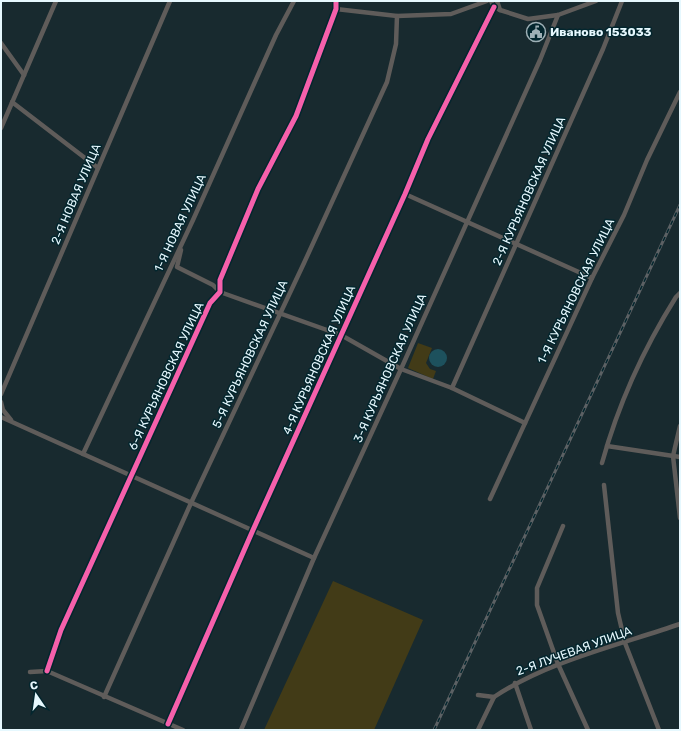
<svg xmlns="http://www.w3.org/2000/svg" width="681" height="731" font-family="Rubik,sans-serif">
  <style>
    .green { fill: #423b17 }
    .water { fill: #1d515d }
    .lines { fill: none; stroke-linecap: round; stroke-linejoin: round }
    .stream { stroke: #1d515d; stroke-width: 1.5 }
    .street { stroke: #5f5c5a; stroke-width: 4.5 }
    .rail-casing { stroke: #5c6164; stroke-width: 3 }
    .rail { stroke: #03262e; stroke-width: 1.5; stroke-dasharray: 4.5; stroke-linecap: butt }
    .cycleway-casing { stroke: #03262e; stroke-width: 8 }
    .cycleway { stroke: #f560ab; stroke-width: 5 }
    .labels { text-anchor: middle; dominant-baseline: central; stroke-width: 3; stroke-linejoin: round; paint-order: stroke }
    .poi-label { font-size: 12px; font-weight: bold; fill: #e6f8fe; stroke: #03262e; text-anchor: start }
    .street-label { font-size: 12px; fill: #e6f8fe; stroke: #03262e }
  </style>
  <rect width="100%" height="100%" fill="#182a2f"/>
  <g class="green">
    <polygon points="418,343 432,348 426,363 430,369 436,371 433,379 408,368"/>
    <polygon points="333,581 423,620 374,730 264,730"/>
  </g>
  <circle class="water" cx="438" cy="358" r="9"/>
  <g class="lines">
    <polyline class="stream" points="1,729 5,730"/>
    <g class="street">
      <polyline points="491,1 494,7 500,10 528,19 558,15 596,1"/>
      <polyline points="497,1 500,10"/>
      <polyline points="336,9 397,16 451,14 487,1"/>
      <polyline points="1,43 24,75"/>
      <polyline points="12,102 98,168"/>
      <polyline points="1,128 56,1"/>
      <polyline points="405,194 592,278"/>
      <polyline points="181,250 177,267 213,285 220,292 341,335 401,369 452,388 525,423"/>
      <polyline points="452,388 603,49 622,1"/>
      <polyline points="1,394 170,1"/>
      <polyline points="1,402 3,410 11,420"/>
      <polyline points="1,417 314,558"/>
      <polyline points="680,426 673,456 680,518"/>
      <polyline points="607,446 680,457"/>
      <polyline points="83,454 193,220 276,35 294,1"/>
      <path d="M602,463C618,405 644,348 676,297L680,293"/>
      <polyline points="604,485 618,613 625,643 659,730"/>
      <polyline points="490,499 592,278 624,215 647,160 680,92"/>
      <polyline points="563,526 537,588 537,605 558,664 588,730"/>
      <polyline points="47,671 61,630 210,303 220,292 220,280 258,189 296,116 336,9 336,1"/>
      <polyline points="30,672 47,671 183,730"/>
      <polyline points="515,683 531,730"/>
      <path d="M478,695L494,697C548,661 619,645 680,624"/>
      <polyline points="104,697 191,503 304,263 387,82 396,44 397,16"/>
      <polyline points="168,724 253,530 405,194 428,139 494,7"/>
      <polyline points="241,730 314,558 401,369 540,60 558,15"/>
      <polyline points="478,730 494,697"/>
    </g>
    <defs>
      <polyline id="rail" points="434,730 680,205"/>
    </defs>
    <use href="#rail" class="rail-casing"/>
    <use href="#rail" class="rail"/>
    <defs>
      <g id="cycleway">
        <polyline points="47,671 61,630 210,303 220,292 220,280 258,189 296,116 336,9 336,1"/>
        <polyline points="168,724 253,530 405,194 428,139 494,7"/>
      </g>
    </defs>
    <use href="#cycleway" class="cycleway-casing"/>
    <use href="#cycleway" class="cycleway"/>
  </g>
  <defs>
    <symbol id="civic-ring" viewBox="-11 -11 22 22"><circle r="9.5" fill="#03262e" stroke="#9eb0b6" stroke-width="1.5"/><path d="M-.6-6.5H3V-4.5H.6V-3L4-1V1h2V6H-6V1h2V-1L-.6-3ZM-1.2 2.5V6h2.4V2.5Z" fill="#9eb0b6"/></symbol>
  </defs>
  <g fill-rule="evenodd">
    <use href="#civic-ring" x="525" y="21" width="22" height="22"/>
  </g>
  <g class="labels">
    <g class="poi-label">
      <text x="550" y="32">Иваново 153033</text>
    </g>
    <g class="street-label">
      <text transform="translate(529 191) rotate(-66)">2-Я КУРЬЯНОВСКАЯ УЛИЦА</text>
      <text transform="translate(76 194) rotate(-67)">2-Я НОВАЯ УЛИЦА</text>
      <text transform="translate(180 223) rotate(-65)">1-Я НОВАЯ УЛИЦА</text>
      <text transform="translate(576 291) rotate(-64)">1-Я КУРЬЯНОВСКАЯ УЛИЦА</text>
      <text transform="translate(250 354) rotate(-65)">5-Я КУРЬЯНОВСКАЯ УЛИЦА</text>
      <text transform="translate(319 360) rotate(-66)">4-Я КУРЬЯНОВСКАЯ УЛИЦА</text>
      <text transform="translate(390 368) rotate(-66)">3-Я КУРЬЯНОВСКАЯ УЛИЦА</text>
      <text transform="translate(166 376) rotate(-65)">6-Я КУРЬЯНОВСКАЯ УЛИЦА</text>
      <text transform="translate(574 651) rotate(-20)">2-Я ЛУЧЕВАЯ УЛИЦА</text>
    </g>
  </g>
  <rect width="681" height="731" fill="none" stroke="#e6f8fe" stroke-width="4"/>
  <g transform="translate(36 695) rotate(347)" stroke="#03262e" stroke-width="3" paint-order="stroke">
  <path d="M0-3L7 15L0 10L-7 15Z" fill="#e6f8fe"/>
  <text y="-6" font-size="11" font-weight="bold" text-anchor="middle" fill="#e6f8fe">С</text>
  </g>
</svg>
